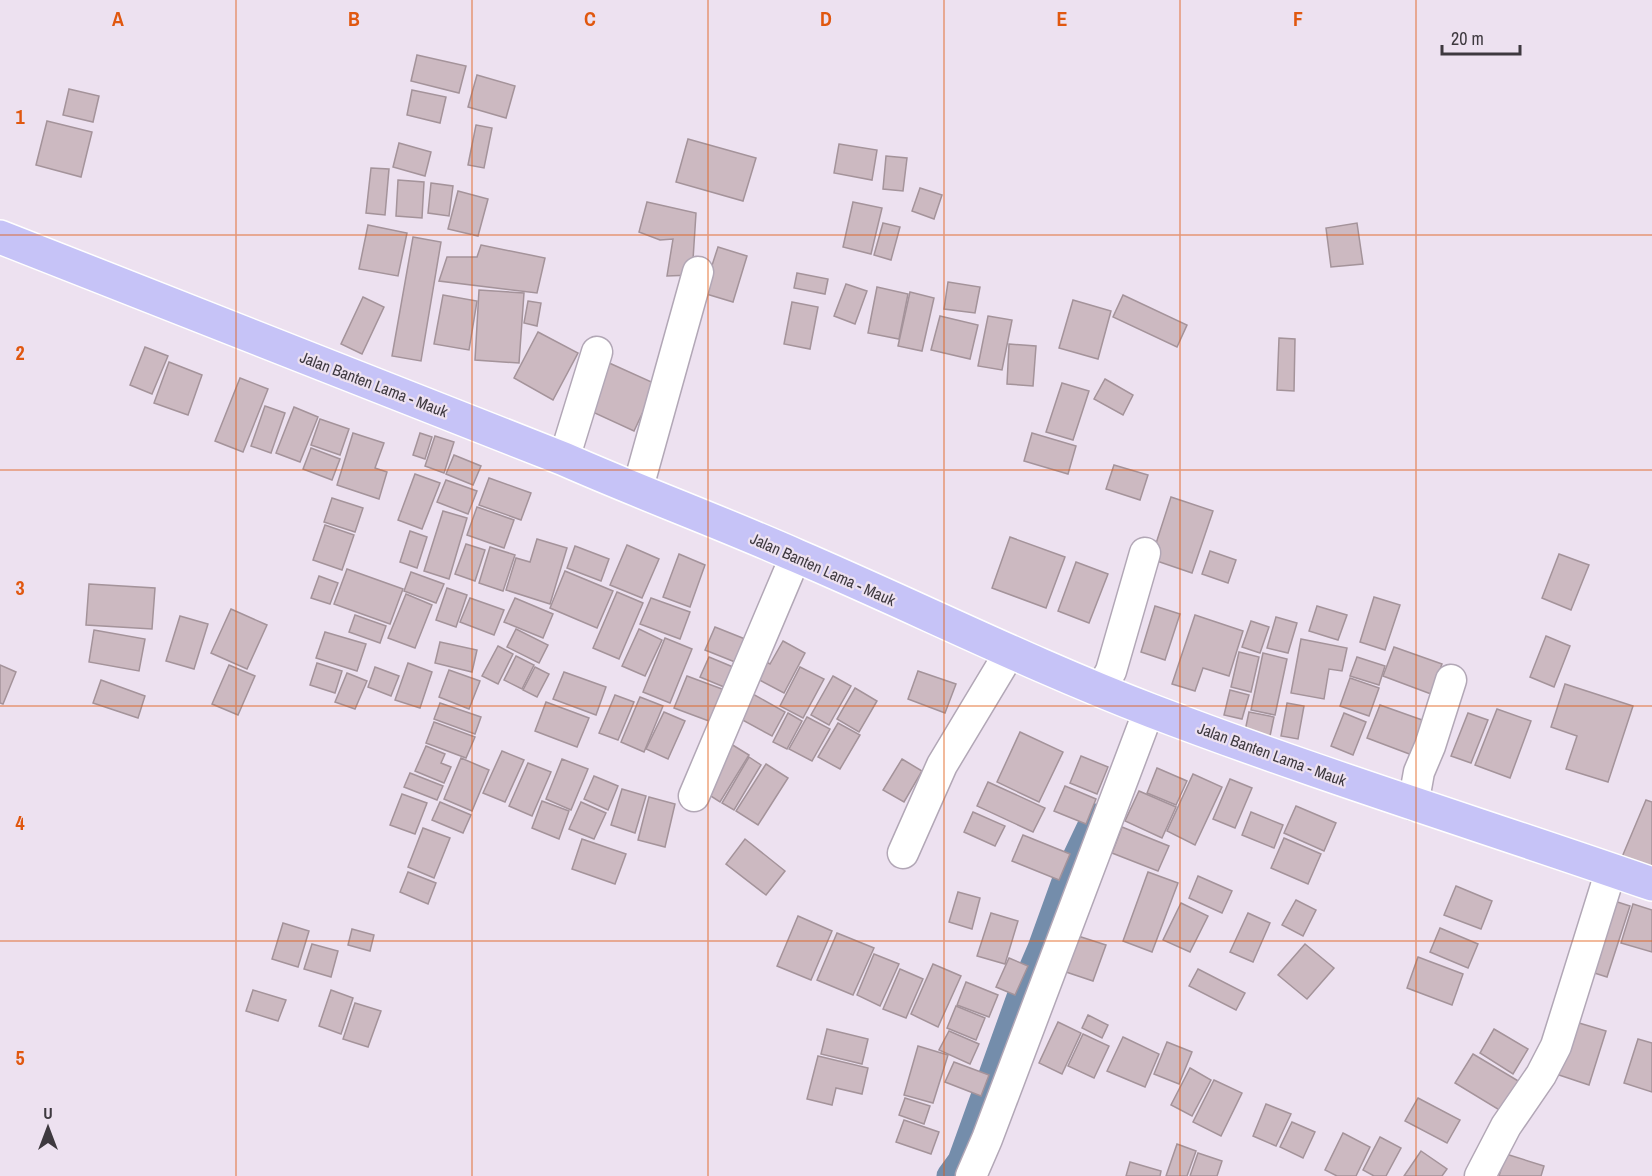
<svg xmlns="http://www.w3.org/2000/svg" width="1652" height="1176" font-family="'Archivo Narrow',sans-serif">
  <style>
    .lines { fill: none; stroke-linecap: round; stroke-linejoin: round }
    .canal { stroke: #748dab; stroke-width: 27 }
    .building { fill: #ccb9c1; stroke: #a4939a; stroke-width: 1.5 }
    .minor-casing { stroke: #b2a7b6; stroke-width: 33 }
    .primary-casing { stroke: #fff; stroke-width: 36 }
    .minor { stroke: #fff; stroke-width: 30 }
    .primary { stroke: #c6c3f7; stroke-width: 33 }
    .grid { fill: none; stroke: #e0570f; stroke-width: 1.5; stroke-opacity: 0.55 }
    .labels { text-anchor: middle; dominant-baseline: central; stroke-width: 4.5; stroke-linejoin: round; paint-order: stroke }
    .street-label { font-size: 16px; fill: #3e393f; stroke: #ede1f0 }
    .grid-label { font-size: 20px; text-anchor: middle; font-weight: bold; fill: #e0570f; stroke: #ede1f0; stroke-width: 4.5; stroke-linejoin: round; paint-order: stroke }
  </style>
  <rect width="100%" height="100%" fill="#ede1f0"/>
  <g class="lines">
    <polyline class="canal" points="950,1176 961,1161 1020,997 1041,948 1067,876 1095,817"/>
  </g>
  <g class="building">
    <polygon points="417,55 466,66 459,93 411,81"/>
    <polygon points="477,75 515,86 506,118 468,107"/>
    <polygon points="69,89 99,96 93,122 63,115"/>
    <polygon points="412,90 446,97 440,123 407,115"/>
    <polygon points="47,121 92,132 81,177 36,165"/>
    <polygon points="476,125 492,128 484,168 468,165"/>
    <polygon points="688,139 756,158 743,201 676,182"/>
    <polygon points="399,143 431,152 425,176 393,167"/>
    <polygon points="839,144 877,150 872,180 834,173"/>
    <polygon points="886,156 907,158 903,191 883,189"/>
    <polygon points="371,168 389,169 385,215 366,213"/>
    <polygon points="398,180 424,182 422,218 396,216"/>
    <polygon points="431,183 453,186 449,216 428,213"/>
    <polygon points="920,188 942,195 934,219 912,211"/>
    <polygon points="458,191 488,199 478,236 448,229"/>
    <polygon points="647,202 696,213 692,275 667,276 673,239 660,240 639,232"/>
    <polygon points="853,202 882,208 871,254 843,247"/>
    <polygon points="883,223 900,227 891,260 874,255"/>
    <polygon points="1357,223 1363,264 1331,267 1326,228"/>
    <polygon points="368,225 407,233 398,276 359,269"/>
    <polygon points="413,237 441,242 421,361 392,356"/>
    <polygon points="481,245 545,258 537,293 439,281 447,257 477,257"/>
    <polygon points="718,247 747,256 733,302 703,293"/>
    <polygon points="797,273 828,279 825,294 794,288"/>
    <polygon points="948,282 980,287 975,313 944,309"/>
    <polygon points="846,284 867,291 855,324 834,316"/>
    <polygon points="877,287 908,294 899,339 868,333"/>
    <polygon points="479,290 524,293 519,363 475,360"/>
    <polygon points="910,292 934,298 922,351 898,346"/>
    <polygon points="443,295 477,301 469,350 434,344"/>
    <polygon points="1123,295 1187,325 1177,347 1113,317"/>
    <polygon points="363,297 384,307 362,354 341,344"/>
    <polygon points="1073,300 1111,311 1098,359 1059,348"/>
    <polygon points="528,301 541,303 537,326 524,323"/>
    <polygon points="792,302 818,307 810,349 784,344"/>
    <polygon points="940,316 978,325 970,359 931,350"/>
    <polygon points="988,316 1012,320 1002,370 978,366"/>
    <polygon points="538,332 578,353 553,400 514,378"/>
    <polygon points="1279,338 1295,339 1294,391 1277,390"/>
    <polygon points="1009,344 1036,346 1033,386 1007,384"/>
    <polygon points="145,347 168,356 152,394 130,385"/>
    <polygon points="169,362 202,375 188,415 154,403"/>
    <polygon points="607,362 656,384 634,431 586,409"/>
    <polygon points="240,378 268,389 243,452 215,441"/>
    <polygon points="1105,379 1133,395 1123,415 1094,399"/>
    <polygon points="1062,383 1089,391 1073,440 1046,432"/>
    <polygon points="265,406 285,413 271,453 251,446"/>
    <polygon points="294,407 318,417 300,462 276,453"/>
    <polygon points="320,419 349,429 340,455 311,445"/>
    <polygon points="353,433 384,443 375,468 387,472 379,499 337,485"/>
    <polygon points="420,433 432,437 425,459 413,455"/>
    <polygon points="1032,433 1076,446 1068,474 1024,461"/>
    <polygon points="435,436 454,442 444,473 425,466"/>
    <polygon points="311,448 340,459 332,480 303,469"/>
    <polygon points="454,455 481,466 473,485 446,474"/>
    <polygon points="1114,465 1148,475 1140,500 1106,489"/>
    <polygon points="415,474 440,483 422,529 398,520"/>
    <polygon points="489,478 531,493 521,520 479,505"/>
    <polygon points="446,480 477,491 468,514 437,502"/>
    <polygon points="1171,497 1213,511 1192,573 1151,559"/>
    <polygon points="332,498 363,508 355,532 324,522"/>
    <polygon points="477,507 514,520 504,548 467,535"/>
    <polygon points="443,511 467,518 449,579 424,571"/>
    <polygon points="325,525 354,535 342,570 313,560"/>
    <polygon points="410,531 427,537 417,568 400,562"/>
    <polygon points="1010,537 1065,557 1046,608 992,588"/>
    <polygon points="537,539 567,548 550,604 506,590 516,558 530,562"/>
    <polygon points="466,544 485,550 475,581 455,574"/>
    <polygon points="627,545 659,559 642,598 610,585"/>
    <polygon points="575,546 609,559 601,581 567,568"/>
    <polygon points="490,547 515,555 503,591 479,583"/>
    <polygon points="1210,551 1236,560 1228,583 1202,574"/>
    <polygon points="679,554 705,565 690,607 663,597"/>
    <polygon points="1559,554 1589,565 1571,610 1542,598"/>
    <polygon points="1076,562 1108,574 1089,623 1058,611"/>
    <polygon points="347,569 403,589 390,624 334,604"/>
    <polygon points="565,571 613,591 597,628 550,608"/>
    <polygon points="411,572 444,584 436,603 404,591"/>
    <polygon points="319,576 338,583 330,604 311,598"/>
    <polygon points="89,584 155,588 152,629 86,625"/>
    <polygon points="447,588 467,595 456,627 436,620"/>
    <polygon points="617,592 643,603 619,659 593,648"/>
    <polygon points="406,594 432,605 415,648 388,638"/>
    <polygon points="1374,597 1400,605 1385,650 1360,642"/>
    <polygon points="470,598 504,610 494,635 460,622"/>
    <polygon points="515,598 553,614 543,638 504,622"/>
    <polygon points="651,598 690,612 680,639 640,624"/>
    <polygon points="1155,606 1180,614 1165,660 1141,652"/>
    <polygon points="1317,606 1347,615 1338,640 1309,631"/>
    <polygon points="231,609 267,625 247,669 211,653"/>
    <polygon points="355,615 386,626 380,643 349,632"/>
    <polygon points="1195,615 1243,631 1229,676 1203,668 1195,691 1172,684"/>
    <polygon points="180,616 208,624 194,669 166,661"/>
    <polygon points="1276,617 1297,623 1288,653 1267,648"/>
    <polygon points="1251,621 1269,627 1260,653 1242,647"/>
    <polygon points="715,627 745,639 735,662 705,650"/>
    <polygon points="516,629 548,645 539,663 507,647"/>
    <polygon points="639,629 662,640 645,676 622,666"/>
    <polygon points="94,630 145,639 139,671 89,662"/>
    <polygon points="325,632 366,644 357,671 316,658"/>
    <polygon points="1546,636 1570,646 1554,687 1530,677"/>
    <polygon points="665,638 692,649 670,703 643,692"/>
    <polygon points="1301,639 1347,648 1342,671 1329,669 1324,699 1291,693"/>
    <polygon points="783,641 805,653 784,693 750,675 759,658 770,664"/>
    <polygon points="440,642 477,650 472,672 435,663"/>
    <polygon points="498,646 513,654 498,684 482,676"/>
    <polygon points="1394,647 1442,664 1431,694 1383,676"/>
    <polygon points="1239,652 1259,657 1251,692 1231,687"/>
    <polygon points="1263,653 1287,659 1275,715 1251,710"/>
    <polygon points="516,656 534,665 522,689 504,680"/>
    <polygon points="709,657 733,667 724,687 700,677"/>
    <polygon points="1357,657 1385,666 1379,685 1350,676"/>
    <polygon points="317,663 342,671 335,693 310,685"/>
    <polygon points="408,663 432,672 420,708 395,700"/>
    <polygon points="0,665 16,672 3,704 0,703"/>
    <polygon points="229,665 255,676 238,715 212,704"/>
    <polygon points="375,667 399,676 391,696 368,687"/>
    <polygon points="535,667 549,674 537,697 523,690"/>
    <polygon points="800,667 824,679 803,718 780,706"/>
    <polygon points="449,670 480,681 469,709 439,697"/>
    <polygon points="918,671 956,684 945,713 908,699"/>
    <polygon points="564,672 606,687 596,715 553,699"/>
    <polygon points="347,673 367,681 355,709 335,702"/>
    <polygon points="687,676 730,692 717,724 674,708"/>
    <polygon points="833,676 851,686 829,725 811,715"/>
    <polygon points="1350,678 1379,688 1369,716 1340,706"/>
    <polygon points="101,680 145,696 138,718 93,703"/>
    <polygon points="1565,684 1633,706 1608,782 1566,769 1577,736 1551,727"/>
    <polygon points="855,688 877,701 859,732 837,719"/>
    <polygon points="1230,690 1249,695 1242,719 1224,715"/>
    <polygon points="751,693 785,712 772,736 737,717"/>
    <polygon points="615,695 634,702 618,740 599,733"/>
    <polygon points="640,697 663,706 644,752 621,742"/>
    <polygon points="546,702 589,718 577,747 535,731"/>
    <polygon points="440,703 481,717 475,734 434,719"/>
    <polygon points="1287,703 1304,706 1298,739 1281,736"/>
    <polygon points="1380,705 1425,721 1412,755 1367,738"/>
    <polygon points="1497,709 1531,721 1510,778 1475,765"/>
    <polygon points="664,712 685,721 668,759 646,749"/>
    <polygon points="1249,712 1274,717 1270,736 1245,731"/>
    <polygon points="788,713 802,721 787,749 773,742"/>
    <polygon points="1344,713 1366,722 1353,755 1331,746"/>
    <polygon points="1468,713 1488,720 1471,763 1451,756"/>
    <polygon points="807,717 830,729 812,761 789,749"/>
    <polygon points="434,722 475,737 466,758 426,743"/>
    <polygon points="838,723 860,735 840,769 818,757"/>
    <polygon points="1020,732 1063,752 1039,802 997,782"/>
    <polygon points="731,744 749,755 720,802 703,791"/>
    <polygon points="426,746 445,754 441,763 451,767 444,783 415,771"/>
    <polygon points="502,751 524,760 505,802 483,793"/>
    <polygon points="1081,756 1108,767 1097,794 1070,783"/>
    <polygon points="749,757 761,765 734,810 722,803"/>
    <polygon points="461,758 489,770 472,811 444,799"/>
    <polygon points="562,759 588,769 571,810 546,799"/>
    <polygon points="902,759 922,771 904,802 883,790"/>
    <polygon points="528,763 551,772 532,816 509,806"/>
    <polygon points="766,764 788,778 758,825 736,811"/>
    <polygon points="1157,768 1187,781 1176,805 1147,793"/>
    <polygon points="410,773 443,786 437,800 404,787"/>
    <polygon points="1193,774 1222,787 1195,845 1167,831"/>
    <polygon points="594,776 618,786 608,810 584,799"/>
    <polygon points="1230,779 1252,788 1235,828 1213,819"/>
    <polygon points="988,782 1045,808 1033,832 977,806"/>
    <polygon points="1065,786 1096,799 1086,824 1054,811"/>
    <polygon points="622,789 646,796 635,833 611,825"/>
    <polygon points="1139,791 1176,807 1162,838 1125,821"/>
    <polygon points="402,794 427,803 415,834 390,825"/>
    <polygon points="649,797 675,804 665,847 638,840"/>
    <polygon points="1646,800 1652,802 1652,870 1622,857"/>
    <polygon points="542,801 569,811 559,839 532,828"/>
    <polygon points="440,802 471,815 463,833 432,820"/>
    <polygon points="581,802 606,813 594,839 569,829"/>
    <polygon points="1296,806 1336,823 1324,851 1284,833"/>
    <polygon points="973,812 1005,826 995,846 964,832"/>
    <polygon points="1251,812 1283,825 1274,848 1242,835"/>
    <polygon points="1122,827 1169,846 1158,871 1112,853"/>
    <polygon points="423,828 450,838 434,878 408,867"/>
    <polygon points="1023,835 1070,854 1059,880 1012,861"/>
    <polygon points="1284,838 1321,854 1308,884 1271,868"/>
    <polygon points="582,839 626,854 615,884 572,869"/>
    <polygon points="745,839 785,871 766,895 726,864"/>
    <polygon points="408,872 436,883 428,904 400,892"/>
    <polygon points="1148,872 1178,883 1152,952 1123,941"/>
    <polygon points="1198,876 1232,891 1222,913 1189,898"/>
    <polygon points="1456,886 1492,901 1481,929 1444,915"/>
    <polygon points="958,892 980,898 972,929 949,922"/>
    <polygon points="1608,899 1630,906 1607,977 1585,970"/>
    <polygon points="1296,900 1316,910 1303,936 1282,925"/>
    <polygon points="1181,903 1208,916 1190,952 1163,940"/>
    <polygon points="1633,904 1652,910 1652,952 1621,943"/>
    <polygon points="991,913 1018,921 1005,964 977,956"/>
    <polygon points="1248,913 1270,923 1253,962 1230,952"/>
    <polygon points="798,916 832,931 811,980 777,966"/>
    <polygon points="283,923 309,931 298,967 272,959"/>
    <polygon points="1440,928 1478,944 1468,968 1430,952"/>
    <polygon points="352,929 374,935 370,951 348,945"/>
    <polygon points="837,933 874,948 853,995 817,980"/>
    <polygon points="1075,935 1106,945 1093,981 1063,971"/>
    <polygon points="312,944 338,951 331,977 304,969"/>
    <polygon points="1305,944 1334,968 1307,999 1278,975"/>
    <polygon points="874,954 899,964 880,1006 857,995"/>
    <polygon points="1418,957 1463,974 1452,1005 1407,988"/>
    <polygon points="1009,958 1028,966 1015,995 996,987"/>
    <polygon points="933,964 961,976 938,1027 911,1014"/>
    <polygon points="900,969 923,979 906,1018 883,1009"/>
    <polygon points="1198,969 1245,993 1236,1010 1189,986"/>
    <polygon points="966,982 998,995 989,1017 957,1005"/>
    <polygon points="253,990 286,1000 278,1021 246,1011"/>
    <polygon points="331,990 353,998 341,1034 319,1026"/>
    <polygon points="355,1003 381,1011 368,1047 343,1039"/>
    <polygon points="956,1006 985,1018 976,1040 947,1028"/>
    <polygon points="1088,1015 1108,1025 1102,1038 1082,1028"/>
    <polygon points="1569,1020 1606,1031 1589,1085 1553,1073"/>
    <polygon points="1058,1022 1081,1033 1062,1074 1039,1063"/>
    <polygon points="827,1029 868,1039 862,1064 821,1054"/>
    <polygon points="1494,1029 1528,1049 1513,1074 1480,1053"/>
    <polygon points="949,1031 979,1044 970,1064 939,1050"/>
    <polygon points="1083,1034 1109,1046 1094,1078 1068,1066"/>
    <polygon points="1123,1037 1159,1054 1145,1087 1107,1071"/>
    <polygon points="1638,1039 1652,1043 1652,1092 1624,1083"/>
    <polygon points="1167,1042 1192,1052 1179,1084 1154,1074"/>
    <polygon points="918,1046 948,1055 933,1103 904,1095"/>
    <polygon points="1473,1054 1520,1082 1501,1111 1455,1083"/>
    <polygon points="818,1056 868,1068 862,1094 836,1088 832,1105 807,1099"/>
    <polygon points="954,1062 989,1075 981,1096 945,1082"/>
    <polygon points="1190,1068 1211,1080 1192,1116 1171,1105"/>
    <polygon points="1214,1080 1242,1093 1221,1136 1193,1122"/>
    <polygon points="905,1098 930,1106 924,1124 899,1115"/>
    <polygon points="1418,1098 1460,1120 1447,1143 1405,1121"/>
    <polygon points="1266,1104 1291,1114 1276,1146 1253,1136"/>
    <polygon points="904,1120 939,1132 931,1154 896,1142"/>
    <polygon points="1292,1122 1315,1132 1303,1158 1280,1147"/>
    <polygon points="1343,1133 1370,1147 1356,1176 1337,1176 1325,1170"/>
    <polygon points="1380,1137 1401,1148 1386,1176 1374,1176 1363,1170"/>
    <polygon points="1177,1144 1196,1151 1187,1176 1166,1176"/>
    <polygon points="1421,1151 1447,1169 1442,1176 1404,1176"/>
    <polygon points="1198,1153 1222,1161 1217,1176 1190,1176"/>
    <polygon points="1506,1154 1544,1166 1541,1176 1499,1176"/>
    <polygon points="1130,1162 1161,1171 1160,1176 1126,1176"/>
  </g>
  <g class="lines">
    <defs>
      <g id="minor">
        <polyline points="564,459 597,352"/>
        <polyline points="637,491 698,272"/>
        <polyline points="1101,689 1111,671 1145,553"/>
        <polyline points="694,796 796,555"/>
        <polyline points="1413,805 1419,772 1430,746 1451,680"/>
        <polyline points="903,853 942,765 1010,652"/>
        <polyline points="971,1176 987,1139 1149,710"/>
        <polyline points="1480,1176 1506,1126 1541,1075 1556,1046 1611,870"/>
      </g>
      <path id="primary" d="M0,237L564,459C641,493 720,522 797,556C916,607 1032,665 1152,711C1317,774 1485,826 1652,884"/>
    </defs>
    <use href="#minor" class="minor-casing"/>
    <use href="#primary" class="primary-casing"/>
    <use href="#minor" class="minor"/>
    <use href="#primary" class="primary"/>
  </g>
  <path class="grid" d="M236,0V1176M472,0V1176M708,0V1176M944,0V1176M1180,0V1176M1416,0V1176M0,235H1652M0,470H1652M0,706H1652M0,941H1652"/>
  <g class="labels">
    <g class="street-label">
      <text transform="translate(374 384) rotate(21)">Jalan Banten Lama - Mauk</text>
      <text transform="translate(823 569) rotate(24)">Jalan Banten Lama - Mauk</text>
      <text transform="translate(1272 754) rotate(20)">Jalan Banten Lama - Mauk</text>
    </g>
  </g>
  <g class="grid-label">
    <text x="118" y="26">A</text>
    <text x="354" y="26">B</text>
    <text x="590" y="26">C</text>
    <text x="826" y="26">D</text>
    <text x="1062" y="26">E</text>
    <text x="1298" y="26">F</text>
    <text x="20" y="124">1</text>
    <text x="20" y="360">2</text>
    <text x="20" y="595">3</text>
    <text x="20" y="830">4</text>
    <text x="20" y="1065">5</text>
  </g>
  <g transform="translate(48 1128)" stroke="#ede1f0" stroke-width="4.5" paint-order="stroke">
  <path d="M0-4.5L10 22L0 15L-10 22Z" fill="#3e393f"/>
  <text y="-9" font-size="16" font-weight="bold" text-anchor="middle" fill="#3e393f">U</text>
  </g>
  <path d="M1442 45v9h78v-9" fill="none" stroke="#3e393f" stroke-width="3"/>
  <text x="1451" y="45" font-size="18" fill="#3e393f" stroke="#ede1f0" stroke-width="4.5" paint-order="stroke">20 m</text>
</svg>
